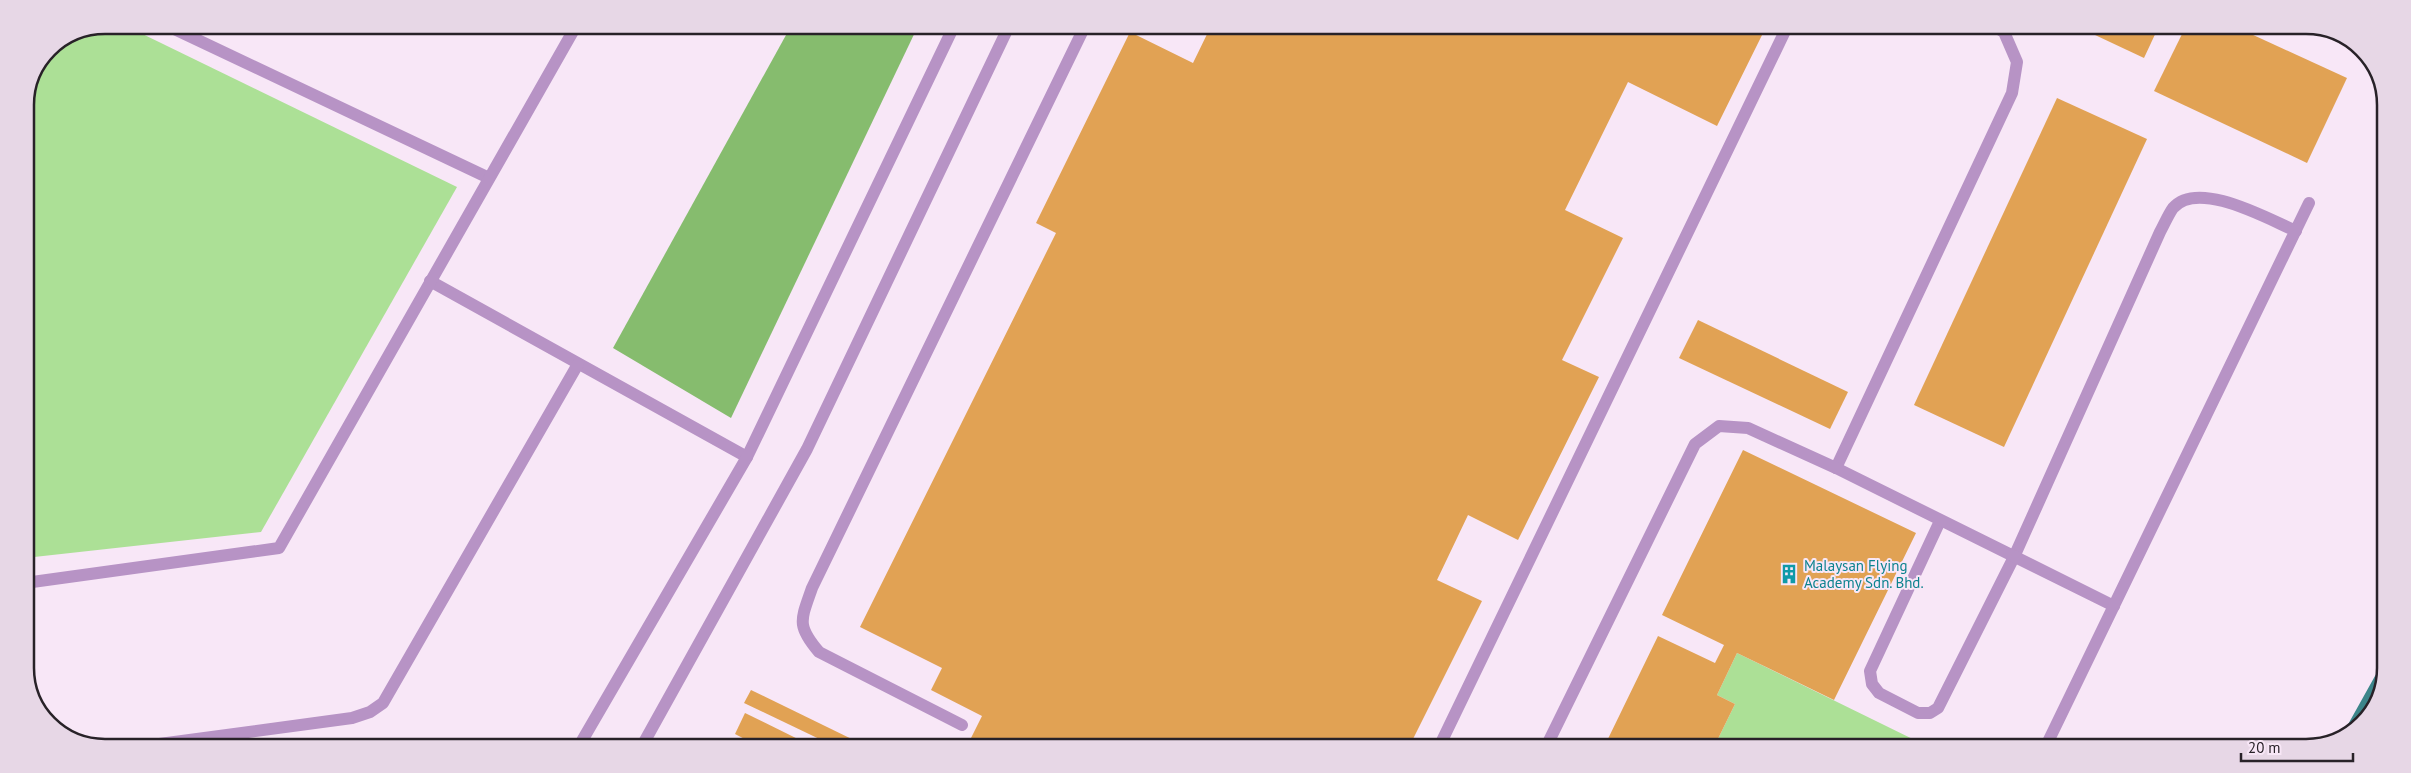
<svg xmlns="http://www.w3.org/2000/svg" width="2411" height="773" font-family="'PT Sans',sans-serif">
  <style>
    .green { fill: #ace096 }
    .forest { fill: #86bc6e }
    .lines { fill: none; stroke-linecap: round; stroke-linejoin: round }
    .stream { stroke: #3c858a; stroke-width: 11 }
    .building { fill: #e1a254 }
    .lane { stroke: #b793c5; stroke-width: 12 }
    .street { stroke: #b793c5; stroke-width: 12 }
    .labels { text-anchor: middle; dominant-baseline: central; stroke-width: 4; stroke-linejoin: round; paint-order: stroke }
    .culture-label { font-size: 15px; fill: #0d838f; stroke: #f8e7f7; text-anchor: start }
    .rim { fill: none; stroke: #282228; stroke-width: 2.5 }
  </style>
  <rect width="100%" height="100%" fill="#f8e7f7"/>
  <g class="green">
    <polygon points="104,25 124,25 457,187 261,532 25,558 25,104 48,48"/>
    <polygon points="1737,653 1931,748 1714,747 1735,704 1717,695"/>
  </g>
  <polygon class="forest" points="791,26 918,26 731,418 613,348"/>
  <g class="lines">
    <polyline class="stream" points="2349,734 2383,673"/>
  </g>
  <g class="building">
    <polygon points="1211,26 1766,27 1717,126 1628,82 1565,210 1623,238 1562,360 1599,377 1518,540 1468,515 1437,580 1482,601 1409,747 1044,746 1036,742 1034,746 967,746 982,716 931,690 942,668 860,627 1056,233 1036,223 1130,32 1193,63"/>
    <polygon points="2078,27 2158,28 2144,58"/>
    <polygon points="2185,28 2238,28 2347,78 2307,163 2154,91"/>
    <polygon points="2057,98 2147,139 2004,447 1914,405"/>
    <polygon points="1698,320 1848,392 1830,429 1679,358"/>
    <polygon points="1743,450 1916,533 1834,700 1737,653 1717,695 1735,704 1714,747 1604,747 1658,636 1715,663 1724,645 1662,615"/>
    <polygon points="751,690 866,746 834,746 744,703"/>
    <polygon points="745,713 812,746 758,746 735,734"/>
  </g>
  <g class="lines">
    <g class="lane">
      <polyline points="564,26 573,30"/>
      <polyline points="430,281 747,457"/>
      <polyline points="1836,468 2012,93 2017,62 2004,32 1995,27"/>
      <path d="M1940,521L1870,671L1872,684L1879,693L1918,713H1930L1938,708L2014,557L2160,232C2164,225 2168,215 2173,208C2198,179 2268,219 2296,231"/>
      <path d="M962,725L819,652C796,625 801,620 812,588L1085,26"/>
      <polyline points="152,745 352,718 370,712 383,703 578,364"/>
      <polyline points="1439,747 1787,27"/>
      <polyline points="1546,747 1695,444 1719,426 1748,428 1836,468 2114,606"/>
      <polyline points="2045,748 2309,203"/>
    </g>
    <g class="street">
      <polyline points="166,25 489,178"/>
      <polyline points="25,583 279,548 576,26"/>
      <polyline points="579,746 747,457 954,26"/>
      <polyline points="642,746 807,449 1009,26"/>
    </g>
  </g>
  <defs>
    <symbol id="building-bare" viewBox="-9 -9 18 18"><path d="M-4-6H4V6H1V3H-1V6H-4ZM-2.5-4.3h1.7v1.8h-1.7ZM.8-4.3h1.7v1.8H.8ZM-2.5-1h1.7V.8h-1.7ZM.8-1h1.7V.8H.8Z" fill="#0f9aa8" stroke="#f8e7f7" stroke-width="2.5" paint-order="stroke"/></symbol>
  </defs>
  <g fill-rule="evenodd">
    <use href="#building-bare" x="1775" y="560" width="28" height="28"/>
  </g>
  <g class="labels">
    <g class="culture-label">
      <text x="1804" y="565">Malaysan Flying<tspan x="1804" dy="17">Academy Sdn. Bhd.</tspan></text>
    </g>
  </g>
  <path d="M0 0H2411V773H0ZM105 34H2306A71 71 0 0 1 2377 105V668A71 71 0 0 1 2306 739H105A71 71 0 0 1 34 668V105A71 71 0 0 1 105 34Z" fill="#e7d7e6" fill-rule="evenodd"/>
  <path class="rim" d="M105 34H2306A71 71 0 0 1 2377 105V668A71 71 0 0 1 2306 739H105A71 71 0 0 1 34 668V105A71 71 0 0 1 105 34Z"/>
  <path d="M2241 753v8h112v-8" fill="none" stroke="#282228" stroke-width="2.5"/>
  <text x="2248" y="753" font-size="15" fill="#282228" stroke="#f8e7f7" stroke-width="4" paint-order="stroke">20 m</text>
</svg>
